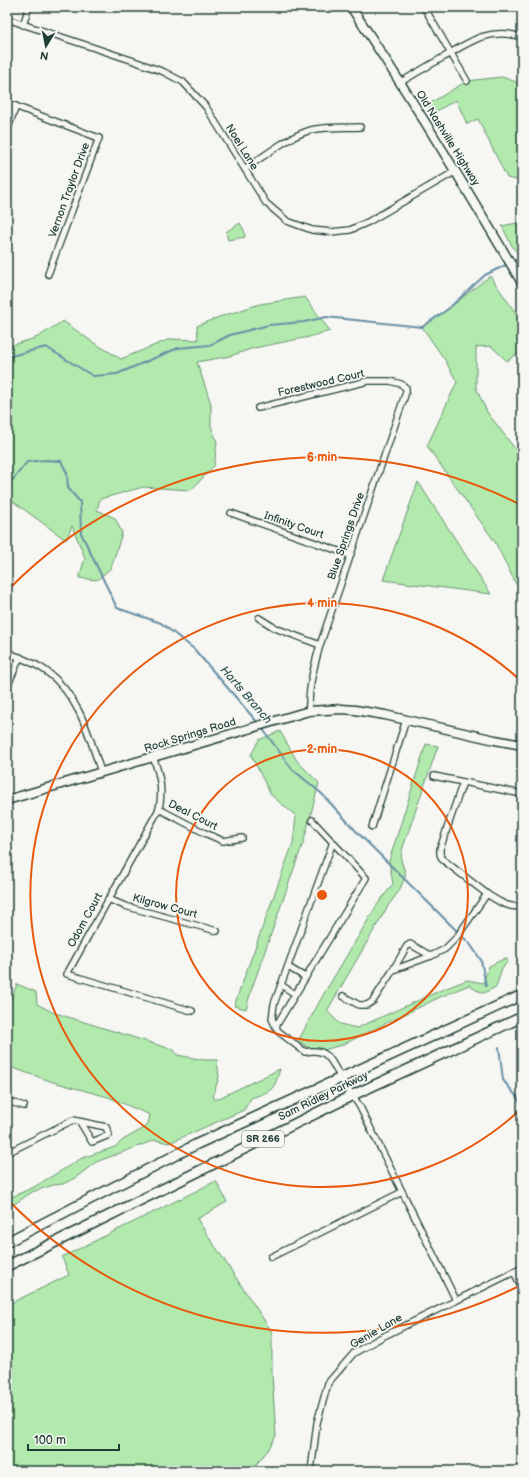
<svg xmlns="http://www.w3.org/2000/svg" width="529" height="1478" font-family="'Balsamiq Sans',sans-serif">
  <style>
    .green { fill: #b2eaae; stroke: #689471 }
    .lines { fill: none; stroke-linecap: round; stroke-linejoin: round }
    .stream { stroke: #678fa5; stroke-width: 2 }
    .street-casing { stroke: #1f3d34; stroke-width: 8 }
    .secondary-casing { stroke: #1f3d34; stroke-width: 11 }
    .primary-casing { stroke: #1f3d34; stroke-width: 12 }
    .street { stroke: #f6f6f2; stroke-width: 5.5 }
    .secondary { stroke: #f6f6f2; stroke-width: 8 }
    .primary { stroke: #f6f6f2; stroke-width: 9 }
    .ring { fill: none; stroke: #e8590c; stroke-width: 2 }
    .labels { text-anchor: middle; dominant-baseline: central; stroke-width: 3.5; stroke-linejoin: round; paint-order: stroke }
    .shield { fill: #f6f6f2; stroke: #60746d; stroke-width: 1 }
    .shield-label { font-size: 10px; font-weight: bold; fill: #1f3d34 }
    .street-label { font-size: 11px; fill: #1f3d34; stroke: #f6f6f2 }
    .water-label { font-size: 12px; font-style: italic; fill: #37585a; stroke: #f6f6f2 }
    .centre { fill: #e8590c; stroke: #f6f6f2; stroke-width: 2 }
    .ring-label { font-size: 12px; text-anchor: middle; font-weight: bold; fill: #e8590c; stroke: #f6f6f2; stroke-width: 3.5; stroke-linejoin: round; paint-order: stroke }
  </style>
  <rect width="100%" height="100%" fill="#f6f6f2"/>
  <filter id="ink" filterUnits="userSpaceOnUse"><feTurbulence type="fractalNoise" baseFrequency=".025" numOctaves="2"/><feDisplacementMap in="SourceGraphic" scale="8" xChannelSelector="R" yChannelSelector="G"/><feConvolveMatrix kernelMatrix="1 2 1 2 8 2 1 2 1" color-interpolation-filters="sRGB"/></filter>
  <g filter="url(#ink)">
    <g class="green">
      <polygon points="502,77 522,84 522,181 507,178 478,119 467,124 456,100 433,113 429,107 432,102 467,81"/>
      <path d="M522,222V255C512,252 507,235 502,226Z"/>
      <polygon points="240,223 244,230 245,237 228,240 226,232"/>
      <polygon points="490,276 522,322 522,350 507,361 491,346 476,347 476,388 487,412 522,458 522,596 495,542 427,446 457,382 445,360 422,327 448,309"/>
      <polygon points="305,297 330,331 309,337 254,348 230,356 197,362 211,404 211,426 217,442 214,466 191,490 143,487 100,499 97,510 115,518 122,533 111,568 97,580 79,578 85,558 72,526 66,540 7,497 7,347 38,337 63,321 91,341 121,359 170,339 198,340 197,326 219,317 260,304"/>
      <polygon points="418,482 491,594 383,580"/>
      <polygon points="280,731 297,761 319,783 304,840 251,991 246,1009 234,1006 293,843 296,816 271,795 251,755 259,740"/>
      <polygon points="426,744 438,746 402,850 401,860 406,875 399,891 388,906 327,1011 340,1024 357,1028 439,991 467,980 483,983 489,966 506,958 508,962 502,968 496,987 484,993 476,990 469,985 438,998 342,1045 316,1052 298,1041 322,997 377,905 393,884 389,861"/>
      <path d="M17,984L36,992L37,1004L52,1012L174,1050L177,1055L204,1060H217L219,1077L213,1095L215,1100L280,1069C274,1091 272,1091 251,1098L244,1110L169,1143L155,1140L96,1162L75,1178L63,1184L53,1185L32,1192L7,1209V1199L34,1187L82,1158L115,1147L123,1140L146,1127L148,1124L150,1115L108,1097L53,1082L7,1066V1010Z"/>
      <polygon points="216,1181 227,1202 197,1219 272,1332 272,1375 276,1436 268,1450 251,1471 12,1471 7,1469 7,1305 69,1275 62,1257 150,1214"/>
    </g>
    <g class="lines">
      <g class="stream">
        <polyline points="512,262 522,257"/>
        <polyline points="7,357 46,347 93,376 117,374 178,348 210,345 230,335 269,325 304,322 326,317 422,327 448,309 485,275 508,264"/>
        <polyline points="7,483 11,482 27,462 46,460 61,461 67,473 68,488 80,502 81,533 117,608 161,623 194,649 258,723"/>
        <polyline points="262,728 292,769 321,793 356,831 470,944 481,960 486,986"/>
        <polyline points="499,1047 503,1080 517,1097 522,1107"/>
      </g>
      <defs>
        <g id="street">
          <polyline points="424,7 467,81"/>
          <polyline points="7,19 134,61 164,72 183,82 206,107 266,203 287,221 312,230 331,232 350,230 368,222 456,171"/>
          <polyline points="23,25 29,7"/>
          <path d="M401,82C415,74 429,65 444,57C470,41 490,27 522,37"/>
          <polyline points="7,103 99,138 48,274"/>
          <polyline points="7,131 16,106"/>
          <path d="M245,169C264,156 284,140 305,132C320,126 344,128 360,127"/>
          <path d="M258,408L368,381H390L401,384L406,388V392L320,645C314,667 308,687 309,711"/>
          <polyline points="231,513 350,555"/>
          <polyline points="259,618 275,628 320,645"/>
          <path d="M7,652C20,658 34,662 46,671C79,695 89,735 101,772"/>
          <polyline points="7,687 20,657"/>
          <path d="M153,757C160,775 163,790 159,809L67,974L192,1011"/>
          <polyline points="434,776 522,794"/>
          <polyline points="463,782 440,849 440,854 442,859 487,894"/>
          <polyline points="159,809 205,833 223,841 242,838"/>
          <polyline points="372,827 406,720"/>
          <path d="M333,842L274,1004L272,1019L278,1031L305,1052C329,1047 331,1062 341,1078C347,1088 354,1097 360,1107L456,1300"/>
          <polyline points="108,899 125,906 217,931"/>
          <polyline points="288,967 305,977"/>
          <polyline points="393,970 407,946 410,944 431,956"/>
          <polyline points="281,985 295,994"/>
          <path d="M343,996L359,1005H367L373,1001L393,970L431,956L445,949L456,938L487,894C498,901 509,909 522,906"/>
          <polyline points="276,1026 366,878 312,820"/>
          <polyline points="7,1101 24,1106"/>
          <polyline points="7,1153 73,1120 106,1127 109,1135 92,1142 80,1122"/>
          <polyline points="271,1257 402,1192"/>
          <polyline points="514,1272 522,1288"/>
          <polyline points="311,1471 317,1423 328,1383 354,1353 380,1338 522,1268"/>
        </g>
        <g id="secondary">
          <path d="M351,7C411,97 467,189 522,283"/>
          <polyline points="7,800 309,711 342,709 355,710 385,715 495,740 522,745"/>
        </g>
        <g id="primary">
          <polyline points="7,1242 197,1144 522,995"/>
          <polyline points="7,1266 353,1095 522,1017"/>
        </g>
      </defs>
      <use href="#street" class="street-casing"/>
      <use href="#secondary" class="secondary-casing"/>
      <use href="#primary" class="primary-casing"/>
      <use href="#street" class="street"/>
      <use href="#secondary" class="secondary"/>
      <use href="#primary" class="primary"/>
    </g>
  </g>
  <g class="ring">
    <circle cx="322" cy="895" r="146"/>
    <path d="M521 1109A292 292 0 1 1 521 681"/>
    <path d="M521 1285A438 438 0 0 1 10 1202M10 588A438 438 0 0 1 521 505"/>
  </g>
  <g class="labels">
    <rect class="shield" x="242" y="1131" width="42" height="16" rx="3"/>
    <g class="shield-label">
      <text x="263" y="1139">SR 266</text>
    </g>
    <g class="street-label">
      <text transform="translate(448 138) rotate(58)">Old Nashville Highway</text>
      <text transform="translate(242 147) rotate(58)">Noel Lane</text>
      <text transform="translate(69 190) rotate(-70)">Vernon Traylor Drive</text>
      <text transform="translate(321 383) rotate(-13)">Forestwood Court</text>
      <text transform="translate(294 525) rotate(19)">Infinity Court</text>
      <text transform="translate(346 536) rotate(-71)">Blue Springs Drive</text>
      <text transform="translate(190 735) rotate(-17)">Rock Springs Road</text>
      <text transform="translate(193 815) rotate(27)">Deal Court</text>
      <text transform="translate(165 906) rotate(15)">Kilgrow Court</text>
      <text transform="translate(85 920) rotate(-61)">Odom Court</text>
      <text transform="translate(323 1096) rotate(-26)">Sam Ridley Parkway</text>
      <text transform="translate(376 1331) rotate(-30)">Genie Lane</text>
    </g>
    <g class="water-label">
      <text transform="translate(246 695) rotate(49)">Harts Branch</text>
    </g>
  </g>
  <circle cx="322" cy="895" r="6" class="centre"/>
  <g class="ring-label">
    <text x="322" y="461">6 min</text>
    <text x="322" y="607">4 min</text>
    <text x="322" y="753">2 min</text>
  </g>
  <rect width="529" height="1478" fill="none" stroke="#f6f6f2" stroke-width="24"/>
  <rect x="12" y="12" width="505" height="1454" fill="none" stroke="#1f3d34" stroke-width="1.5" filter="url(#ink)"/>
  <g transform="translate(46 46) rotate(190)" stroke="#f6f6f2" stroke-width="3" paint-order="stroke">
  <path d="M0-3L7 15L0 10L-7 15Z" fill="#1f3d34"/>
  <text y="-6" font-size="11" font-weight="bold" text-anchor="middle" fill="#1f3d34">N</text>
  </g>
  <path d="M28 1444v6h91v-6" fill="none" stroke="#1f3d34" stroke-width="2"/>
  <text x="34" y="1444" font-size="12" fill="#1f3d34" stroke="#f6f6f2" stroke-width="3" paint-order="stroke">100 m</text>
</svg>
